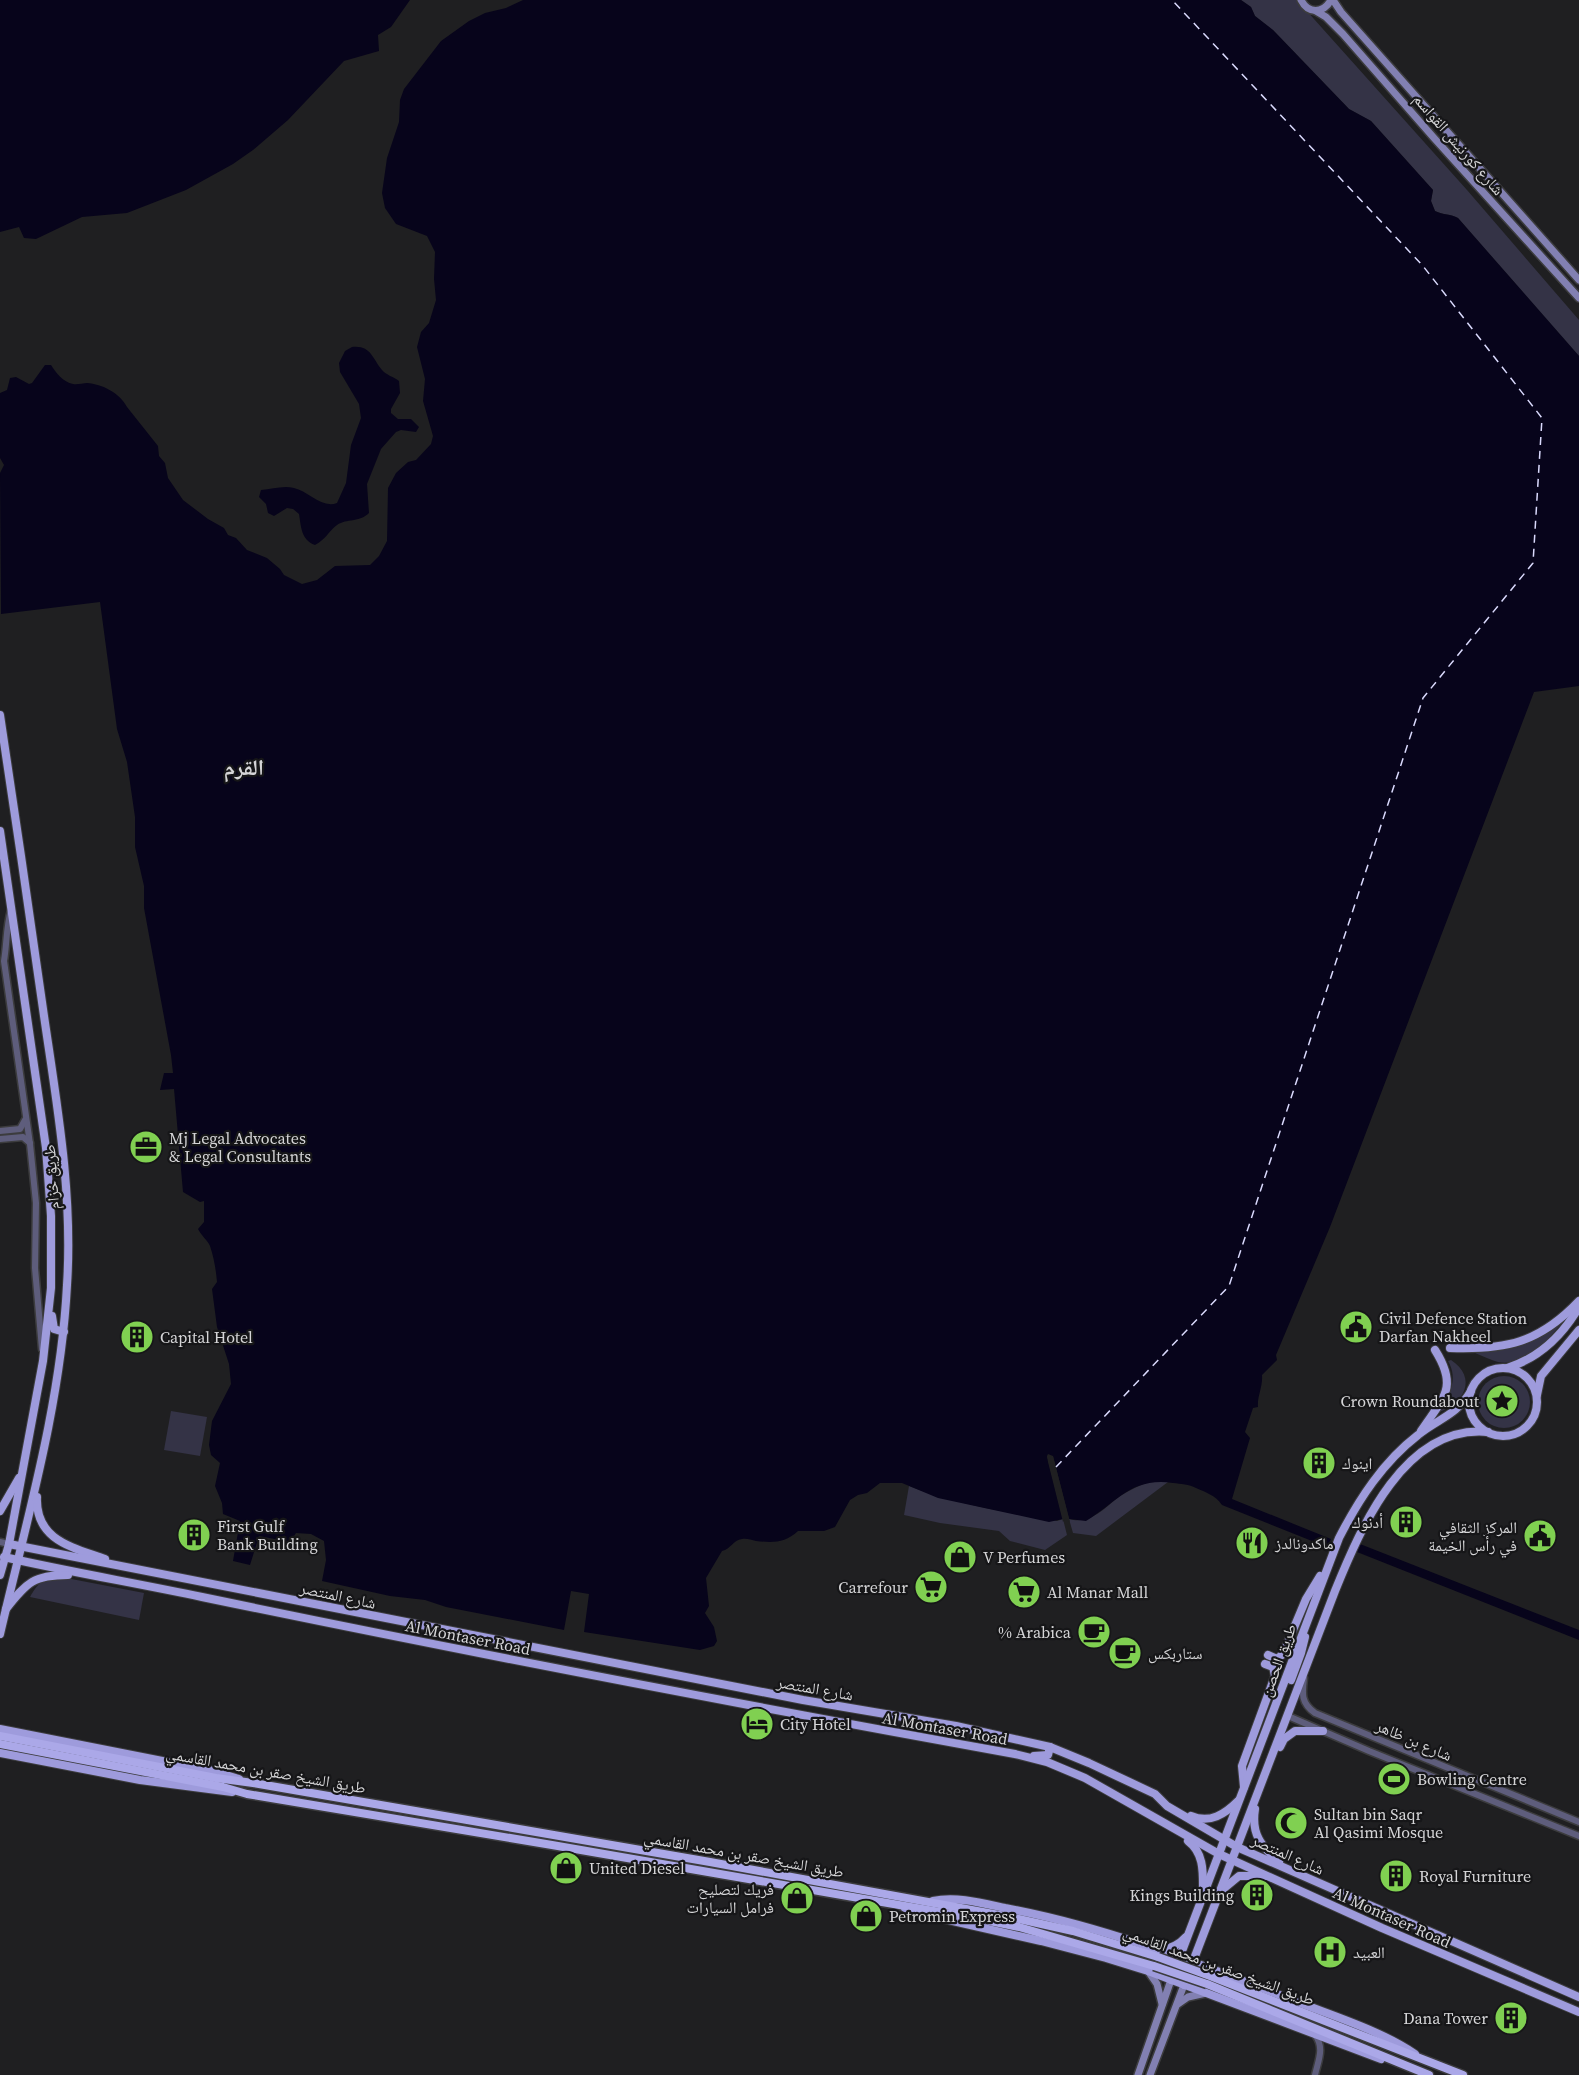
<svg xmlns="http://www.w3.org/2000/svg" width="1579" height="2075" font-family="'Source Serif 4','Noto Naskh Arabic',serif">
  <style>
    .green { fill: #343346 }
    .water { fill: #07041b }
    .pier { fill: #1f1f21 }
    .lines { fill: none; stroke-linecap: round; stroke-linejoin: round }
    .ferry { stroke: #dadafd; stroke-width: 1.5; stroke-dasharray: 8 6; stroke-linecap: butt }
    .tertiary-casing { stroke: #3c3c3e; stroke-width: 9 }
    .secondary-casing { stroke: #3c3c3e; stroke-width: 10 }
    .primary-casing { stroke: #3c3c3e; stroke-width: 10 }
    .trunk-casing { stroke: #3c3c3e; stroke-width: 11 }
    .tertiary { stroke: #5e5d7c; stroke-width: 6 }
    .secondary { stroke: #8280b2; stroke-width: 7 }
    .primary { stroke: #9e9bdc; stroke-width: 8 }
    .trunk { stroke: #aba8e8; stroke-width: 8 }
    .trunk-bridge-casing { stroke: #3c3c3e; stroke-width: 11; stroke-linecap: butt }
    .trunk-bridge { stroke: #aba8e8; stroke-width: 8 }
    .labels { text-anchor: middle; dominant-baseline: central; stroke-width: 4.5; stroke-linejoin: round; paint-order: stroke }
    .street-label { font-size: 16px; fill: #d5d5d7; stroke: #161618 }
    .poi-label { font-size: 16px; fill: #d5d5d7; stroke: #161618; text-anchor: start }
    .district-label { font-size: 22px; font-weight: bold; fill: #d5d5d7; stroke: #161618 }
  </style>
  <rect width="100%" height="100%" fill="#1f1f21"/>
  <g class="green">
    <path d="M1241,0H1297L1467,190L1579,320V356L1458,218C1451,214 1443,215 1435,211L1431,201L1433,190L1371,121L1349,109L1273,30L1255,16L1251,7Z"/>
    <path d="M1562,1323C1547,1341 1525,1367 1498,1362C1491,1360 1483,1356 1475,1353L1476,1351C1509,1353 1535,1343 1562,1323Z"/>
    <path d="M1451,1360C1478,1378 1464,1404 1439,1412C1449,1395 1459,1380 1448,1361Z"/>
    <circle cx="1504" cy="1402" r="26"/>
    <polygon points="171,1411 207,1417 200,1456 164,1450"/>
    <path d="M1151,1481L1168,1482L1096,1536L1073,1533L1069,1519C1091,1525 1104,1508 1120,1496C1130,1490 1140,1485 1151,1481Z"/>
    <path d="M909,1486C957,1505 1007,1512 1057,1521L1063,1519L1067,1535L1045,1550L1010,1541L999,1531L940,1523L904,1515Z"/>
    <path d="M61,1577L144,1593L139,1620L30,1597C38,1582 44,1578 61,1577Z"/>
  </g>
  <g class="water">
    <polygon points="0,0 410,0 391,27 378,35 379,51 344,61 288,120 253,150 233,164 186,190 127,213 82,217 36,239 24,238 19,227 0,232"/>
    <path d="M523,0H1241L1251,7L1255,16L1273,30L1349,109L1371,121L1433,190L1431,201L1435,211C1443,215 1451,214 1458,218L1579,356V686L1534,692L1330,1227L1276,1355L1277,1360L1262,1375C1263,1387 1257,1396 1258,1407L1253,1408L1245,1432L1250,1438L1232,1499L1331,1539L1327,1547L1222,1505C1215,1495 1207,1493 1196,1488C1189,1484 1181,1484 1173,1483C1131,1477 1118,1502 1086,1521L1069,1519L1053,1456H1047L1063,1519L1049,1522L938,1498L902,1483H880L867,1493L858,1495L850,1500L835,1527L824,1531H798C785,1543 773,1543 756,1541C751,1540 747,1538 742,1539C733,1540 731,1549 722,1551L706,1578L709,1606L705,1613L714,1627L717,1641L714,1646L700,1650L584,1632L589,1594L571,1591L564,1630L446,1607L425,1600L390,1596L322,1581L326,1560L324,1541L311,1534L296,1533L290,1542L259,1536L250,1565L233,1561L240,1521L223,1514L222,1503L215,1486L220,1463L211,1455L209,1445L212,1421L231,1384L229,1364L217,1327L212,1289L217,1282C216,1270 214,1258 210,1246C208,1241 201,1235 198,1229L204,1222V1201L200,1202L183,1192L174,1089L160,1090L164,1073H173L171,1055L144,908V886L135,847V817L127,762L117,729L100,602L1,614L0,473L4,465L0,458V393L7,390L10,378L16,377L29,384L32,383L45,365H51C56,373 63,382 73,384C77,385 83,383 87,383C102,384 120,393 127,407L158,446L159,456L165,463L168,478L183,500L208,519L224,528L228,535L236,538L247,550L267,558L280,569L284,575L302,584L317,580L335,566L370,565L379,556L387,541L388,488L396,473L408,462L416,460L431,444L433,436L423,401L425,379L417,347L421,332L429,323L436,300L434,279L435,252L427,236L396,224L385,208L382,193L387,158L399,122L400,100L404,89L441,41L469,21L485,13L506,8Z"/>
    <path d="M352,347C371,345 372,358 382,370C386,375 394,377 399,381L400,393L391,409V413L398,419H411L419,427L416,432L401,430L396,432L381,449L367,484L369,513C359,523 347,518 337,525C328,532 326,539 315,545C301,540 301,526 299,514L293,509L287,508L274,516L268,513L266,504L259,497L261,490C272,489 284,485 294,488C308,491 322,509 337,503L346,483L351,445L361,418L359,404L340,372L339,363L345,351Z"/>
    <polygon points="1360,1544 1579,1630 1579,1640 1357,1552"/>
  </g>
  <polygon class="pier" points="1048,1454 1053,1456 1070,1522 1066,1520 1050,1457 1066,1518 1063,1522 1048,1462 1047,1456"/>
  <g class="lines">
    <polyline class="ferry" points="1056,1467 1229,1286 1423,698 1533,563 1542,418 1423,266 1172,0"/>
    <defs>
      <g id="tertiary">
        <path d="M11,910C6,927 7,944 4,961L30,1144L36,1203L35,1268L42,1349"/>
        <polyline points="0,1131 20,1129 25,1120"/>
        <polyline points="0,1139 23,1137 30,1143"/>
        <polyline points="0,1542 9,1544"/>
        <path d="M1304,1678C1302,1694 1301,1703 1315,1713L1579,1822"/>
        <polyline points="1288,1716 1369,1751 1579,1836"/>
        <path d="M1315,2075C1318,2061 1325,2048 1315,2035"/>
      </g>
      <g id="secondary">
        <path d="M1301,0C1308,14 1323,14 1331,0"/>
        <polyline points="1333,0 1341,12 1579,280"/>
        <polyline points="1316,11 1326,17 1343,34 1434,138 1579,298"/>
        <polyline points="1148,1971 1157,1984 1162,2004"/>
        <polyline points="1178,2004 1188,1997 1206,1993"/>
        <polyline points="1138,2075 1171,1980"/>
        <polyline points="1150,2075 1184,1985"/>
      </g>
      <g id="primary">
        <path d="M0,715C15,815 30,916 44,1016C57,1105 73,1194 67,1285C61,1403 27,1519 0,1634"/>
        <polyline points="0,831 46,1148 51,1216 51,1288 43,1361 9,1544 0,1575"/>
        <polyline points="52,1316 54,1329 64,1332"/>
        <path d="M1450,1348C1506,1350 1539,1343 1579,1301"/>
        <path d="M1507,1368C1539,1358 1562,1336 1579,1307"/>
        <circle cx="1503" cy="1402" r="34"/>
        <polyline points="1537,1395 1541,1376 1579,1330"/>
        <path d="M1421,1431C1443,1398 1459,1388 1435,1350"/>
        <path d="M37,1497C35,1540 72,1547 105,1559"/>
        <polyline points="0,1511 19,1478"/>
        <polyline points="9,1544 803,1700 956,1726 1050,1747 1089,1763 1155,1794 1167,1806 1237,1847 1579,1997"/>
        <path d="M4,1557C70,1572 136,1583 202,1597C472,1653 743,1705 1015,1754L1047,1762L1085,1778L1219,1854L1382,1928L1579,2012"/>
        <path d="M6,1609C27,1582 34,1575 68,1575"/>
        <polyline points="1268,1655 1277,1659 1283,1654 1306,1599 1320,1576"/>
        <polyline points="1291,1680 1301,1653 1305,1637"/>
        <polyline points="0,1729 213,1771 239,1779"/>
        <polyline points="1280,1747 1284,1739 1295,1731 1323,1731"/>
        <polyline points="0,1753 140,1780 232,1792"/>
        <polyline points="1034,1756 1048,1755 1050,1747"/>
        <polyline points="1244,1787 1242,1766 1275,1676 1273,1667 1265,1664"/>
        <path d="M1255,1809C1251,1834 1261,1846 1279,1862"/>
        <path d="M1191,1816C1210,1824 1225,1814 1238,1801"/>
        <path d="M1188,1841C1204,1853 1203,1872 1203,1890"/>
        <polyline points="1222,1890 1239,1876 1265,1876"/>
        <path d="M933,1901C956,1896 982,1903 1005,1908C1103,1926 1197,1963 1290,1999C1330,2015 1380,2030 1415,2054"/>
        <polyline points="905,1908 922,1914 1041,1941 1106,1958 1148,1971 1381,2059"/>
        <path d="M1160,1950C1171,1949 1179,1945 1186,1937"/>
        <path d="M1171,1980L1339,1538C1359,1499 1383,1462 1418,1435C1439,1418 1456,1416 1471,1391"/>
        <path d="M1184,1985L1335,1591C1361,1527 1405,1424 1488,1432"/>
      </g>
      <g id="trunk">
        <polyline points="0,1736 216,1778 253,1783 710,1862 1010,1917 1073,1931 1158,1957"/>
        <polyline points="0,1744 223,1787 247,1794 552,1845 980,1919 1019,1927 1154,1966"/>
        <polyline points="1210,1976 1463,2075"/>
        <polyline points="1207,1984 1429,2075"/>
      </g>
    </defs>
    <use href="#tertiary" class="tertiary-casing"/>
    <use href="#secondary" class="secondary-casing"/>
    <use href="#primary" class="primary-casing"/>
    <use href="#trunk" class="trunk-casing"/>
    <use href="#tertiary" class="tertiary"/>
    <use href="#secondary" class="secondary"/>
    <use href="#primary" class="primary"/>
    <use href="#trunk" class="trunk"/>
    <defs>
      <g id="trunk-bridge">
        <polyline points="1158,1957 1210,1976"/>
        <polyline points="1154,1966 1207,1984"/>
      </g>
    </defs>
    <use href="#trunk-bridge" class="trunk-bridge-casing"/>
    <use href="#trunk-bridge" class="trunk-bridge"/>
  </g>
  <defs>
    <symbol id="office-disc" viewBox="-11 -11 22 22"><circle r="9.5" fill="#80d051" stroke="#161618"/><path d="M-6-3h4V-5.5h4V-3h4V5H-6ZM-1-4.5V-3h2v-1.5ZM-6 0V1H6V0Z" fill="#111"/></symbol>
    <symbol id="civic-disc" viewBox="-11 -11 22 22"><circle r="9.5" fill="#80d051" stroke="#161618"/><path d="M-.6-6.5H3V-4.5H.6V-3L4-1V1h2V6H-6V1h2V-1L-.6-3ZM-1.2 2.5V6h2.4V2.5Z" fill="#111"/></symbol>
    <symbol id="building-disc" viewBox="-11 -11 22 22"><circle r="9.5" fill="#80d051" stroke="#161618"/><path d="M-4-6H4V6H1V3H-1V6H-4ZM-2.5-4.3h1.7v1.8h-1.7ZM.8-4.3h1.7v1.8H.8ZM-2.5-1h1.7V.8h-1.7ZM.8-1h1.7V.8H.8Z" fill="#111"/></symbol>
    <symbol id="sight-disc" viewBox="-11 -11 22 22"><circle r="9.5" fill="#80d051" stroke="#161618"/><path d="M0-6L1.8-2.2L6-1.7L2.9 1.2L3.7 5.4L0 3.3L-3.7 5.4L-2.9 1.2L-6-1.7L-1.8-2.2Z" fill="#111"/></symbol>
    <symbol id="restaurant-disc" viewBox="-11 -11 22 22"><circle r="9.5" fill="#80d051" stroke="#161618"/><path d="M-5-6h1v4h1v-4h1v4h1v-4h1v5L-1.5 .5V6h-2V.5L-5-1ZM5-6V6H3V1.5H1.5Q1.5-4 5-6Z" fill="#111"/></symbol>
    <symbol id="shop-disc" viewBox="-11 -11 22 22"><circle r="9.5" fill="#80d051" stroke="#161618"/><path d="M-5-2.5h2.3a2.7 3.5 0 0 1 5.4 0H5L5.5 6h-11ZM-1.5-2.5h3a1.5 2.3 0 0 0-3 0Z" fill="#111"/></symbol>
    <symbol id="supermarket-disc" viewBox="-11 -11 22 22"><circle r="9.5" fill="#80d051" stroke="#161618"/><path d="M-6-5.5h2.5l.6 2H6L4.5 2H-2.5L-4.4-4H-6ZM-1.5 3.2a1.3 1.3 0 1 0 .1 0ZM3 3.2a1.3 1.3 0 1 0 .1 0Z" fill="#111"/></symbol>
    <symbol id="cafe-disc" viewBox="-11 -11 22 22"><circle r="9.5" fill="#80d051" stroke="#161618"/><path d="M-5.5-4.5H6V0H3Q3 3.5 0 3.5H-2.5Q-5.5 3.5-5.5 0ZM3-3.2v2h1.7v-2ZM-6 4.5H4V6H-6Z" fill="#111"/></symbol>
    <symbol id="hotel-disc" viewBox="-11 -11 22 22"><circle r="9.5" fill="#80d051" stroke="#161618"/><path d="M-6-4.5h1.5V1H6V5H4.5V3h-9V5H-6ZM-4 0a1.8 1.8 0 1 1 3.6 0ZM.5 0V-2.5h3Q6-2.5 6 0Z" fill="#111"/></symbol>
    <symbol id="stadium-disc" viewBox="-11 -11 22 22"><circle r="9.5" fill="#80d051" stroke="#161618"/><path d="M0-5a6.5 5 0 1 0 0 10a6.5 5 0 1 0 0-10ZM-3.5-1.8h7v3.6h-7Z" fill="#111"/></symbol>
    <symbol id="mosque-disc" viewBox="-11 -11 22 22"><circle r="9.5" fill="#80d051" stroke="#161618"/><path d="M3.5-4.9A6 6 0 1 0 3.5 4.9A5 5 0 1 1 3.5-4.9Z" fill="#111"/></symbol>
    <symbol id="hospital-disc" viewBox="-11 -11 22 22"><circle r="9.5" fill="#80d051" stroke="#161618"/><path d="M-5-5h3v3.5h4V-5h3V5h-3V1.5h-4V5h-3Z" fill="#111"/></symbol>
  </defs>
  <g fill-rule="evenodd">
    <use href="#office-disc" x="127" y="1128" width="38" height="38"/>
    <use href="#civic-disc" x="1337" y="1308" width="38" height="38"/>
    <use href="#building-disc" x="118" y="1318" width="38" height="38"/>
    <use href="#sight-disc" x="1483" y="1382" width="38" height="38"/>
    <use href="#building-disc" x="1300" y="1444" width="38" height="38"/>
    <use href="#building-disc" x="1387" y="1503" width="38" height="38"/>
    <use href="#building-disc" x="175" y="1516" width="38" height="38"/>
    <use href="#civic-disc" x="1521" y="1517" width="38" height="38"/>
    <use href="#restaurant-disc" x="1233" y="1524" width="38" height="38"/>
    <use href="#shop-disc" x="941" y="1538" width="38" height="38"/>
    <use href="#supermarket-disc" x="912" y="1568" width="38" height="38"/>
    <use href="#supermarket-disc" x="1005" y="1573" width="38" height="38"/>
    <use href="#cafe-disc" x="1075" y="1613" width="38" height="38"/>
    <use href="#cafe-disc" x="1106" y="1634" width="38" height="38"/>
    <use href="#hotel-disc" x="738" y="1705" width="38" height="38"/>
    <use href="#stadium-disc" x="1375" y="1760" width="38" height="38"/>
    <use href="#mosque-disc" x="1272" y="1804" width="38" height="38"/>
    <use href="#shop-disc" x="547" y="1849" width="38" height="38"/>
    <use href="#building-disc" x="1377" y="1857" width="38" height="38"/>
    <use href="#building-disc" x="1238" y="1876" width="38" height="38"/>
    <use href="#shop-disc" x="778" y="1879" width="38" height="38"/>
    <use href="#shop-disc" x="847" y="1897" width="38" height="38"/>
    <use href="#hospital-disc" x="1311" y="1933" width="38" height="38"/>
    <use href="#building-disc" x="1492" y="1999" width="38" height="38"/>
  </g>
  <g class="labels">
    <g class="street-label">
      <text transform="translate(1459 144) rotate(49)">شارع كورنيش القواسم</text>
      <text transform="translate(51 1177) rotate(-94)">طريق خزام</text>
      <text transform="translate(338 1595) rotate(12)">شارع المنتصر</text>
      <text transform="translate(468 1637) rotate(11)">Al Montaser Road</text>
      <text transform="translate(1278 1660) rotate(-70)">طريق الحصن</text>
      <text transform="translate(815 1688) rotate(10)">شارع المنتصر</text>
      <text transform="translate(945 1728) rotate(10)">Al Montaser Road</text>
      <text transform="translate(1414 1740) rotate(23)">شارع بن ظاهر</text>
      <text transform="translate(266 1770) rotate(10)">طريق الشيخ صقر بن محمد القاسمي</text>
      <text transform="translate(744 1854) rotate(10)">طريق الشيخ صقر بن محمد القاسمي</text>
      <text transform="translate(1288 1854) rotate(24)">شارع المنتصر</text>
      <text transform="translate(1392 1917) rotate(24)">Al Montaser Road</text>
      <text transform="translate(1219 1965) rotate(20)">طريق الشيخ صقر بن محمد القاسمي</text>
    </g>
    <g class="poi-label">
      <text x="169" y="1138">Mj Legal Advocates<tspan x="169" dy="18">&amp; Legal Consultants</tspan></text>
      <text x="1379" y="1318">Civil Defence Station<tspan x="1379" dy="18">Darfan Nakheel</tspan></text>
      <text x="160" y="1337">Capital Hotel</text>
      <text x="1479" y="1401" text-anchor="end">Crown Roundabout</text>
      <text x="1342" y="1463">اينوك</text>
      <text x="1383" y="1522" text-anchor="end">أدنوك</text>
      <text x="217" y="1526">First Gulf<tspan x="217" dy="18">Bank Building</tspan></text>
      <text x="1517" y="1527" text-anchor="end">المركز الثقافي<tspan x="1517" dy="18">في رأس الخيمة</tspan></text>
      <text x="1275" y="1543">ماكدونالدز</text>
      <text x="983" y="1557">V Perfumes</text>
      <text x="908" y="1587" text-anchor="end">Carrefour</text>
      <text x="1047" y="1592">Al Manar Mall</text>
      <text x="1071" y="1632" text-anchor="end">% Arabica</text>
      <text x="1148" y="1653">ستاربكس</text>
      <text x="780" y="1724">City Hotel</text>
      <text x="1417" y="1779">Bowling Centre</text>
      <text x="1314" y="1814">Sultan bin Saqr<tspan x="1314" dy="18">Al Qasimi Mosque</tspan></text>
      <text x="589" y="1868">United Diesel</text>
      <text x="1419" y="1876">Royal Furniture</text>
      <text x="774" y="1889" text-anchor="end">فريك لتصليح<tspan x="774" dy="18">فرامل السيارات</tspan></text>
      <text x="1234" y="1895" text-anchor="end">Kings Building</text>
      <text x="889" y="1916">Petromin Express</text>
      <text x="1353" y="1952">العبيد</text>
      <text x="1488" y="2018" text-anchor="end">Dana Tower</text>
    </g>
    <g class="district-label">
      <text x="244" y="767">القرم</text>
    </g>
  </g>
</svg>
